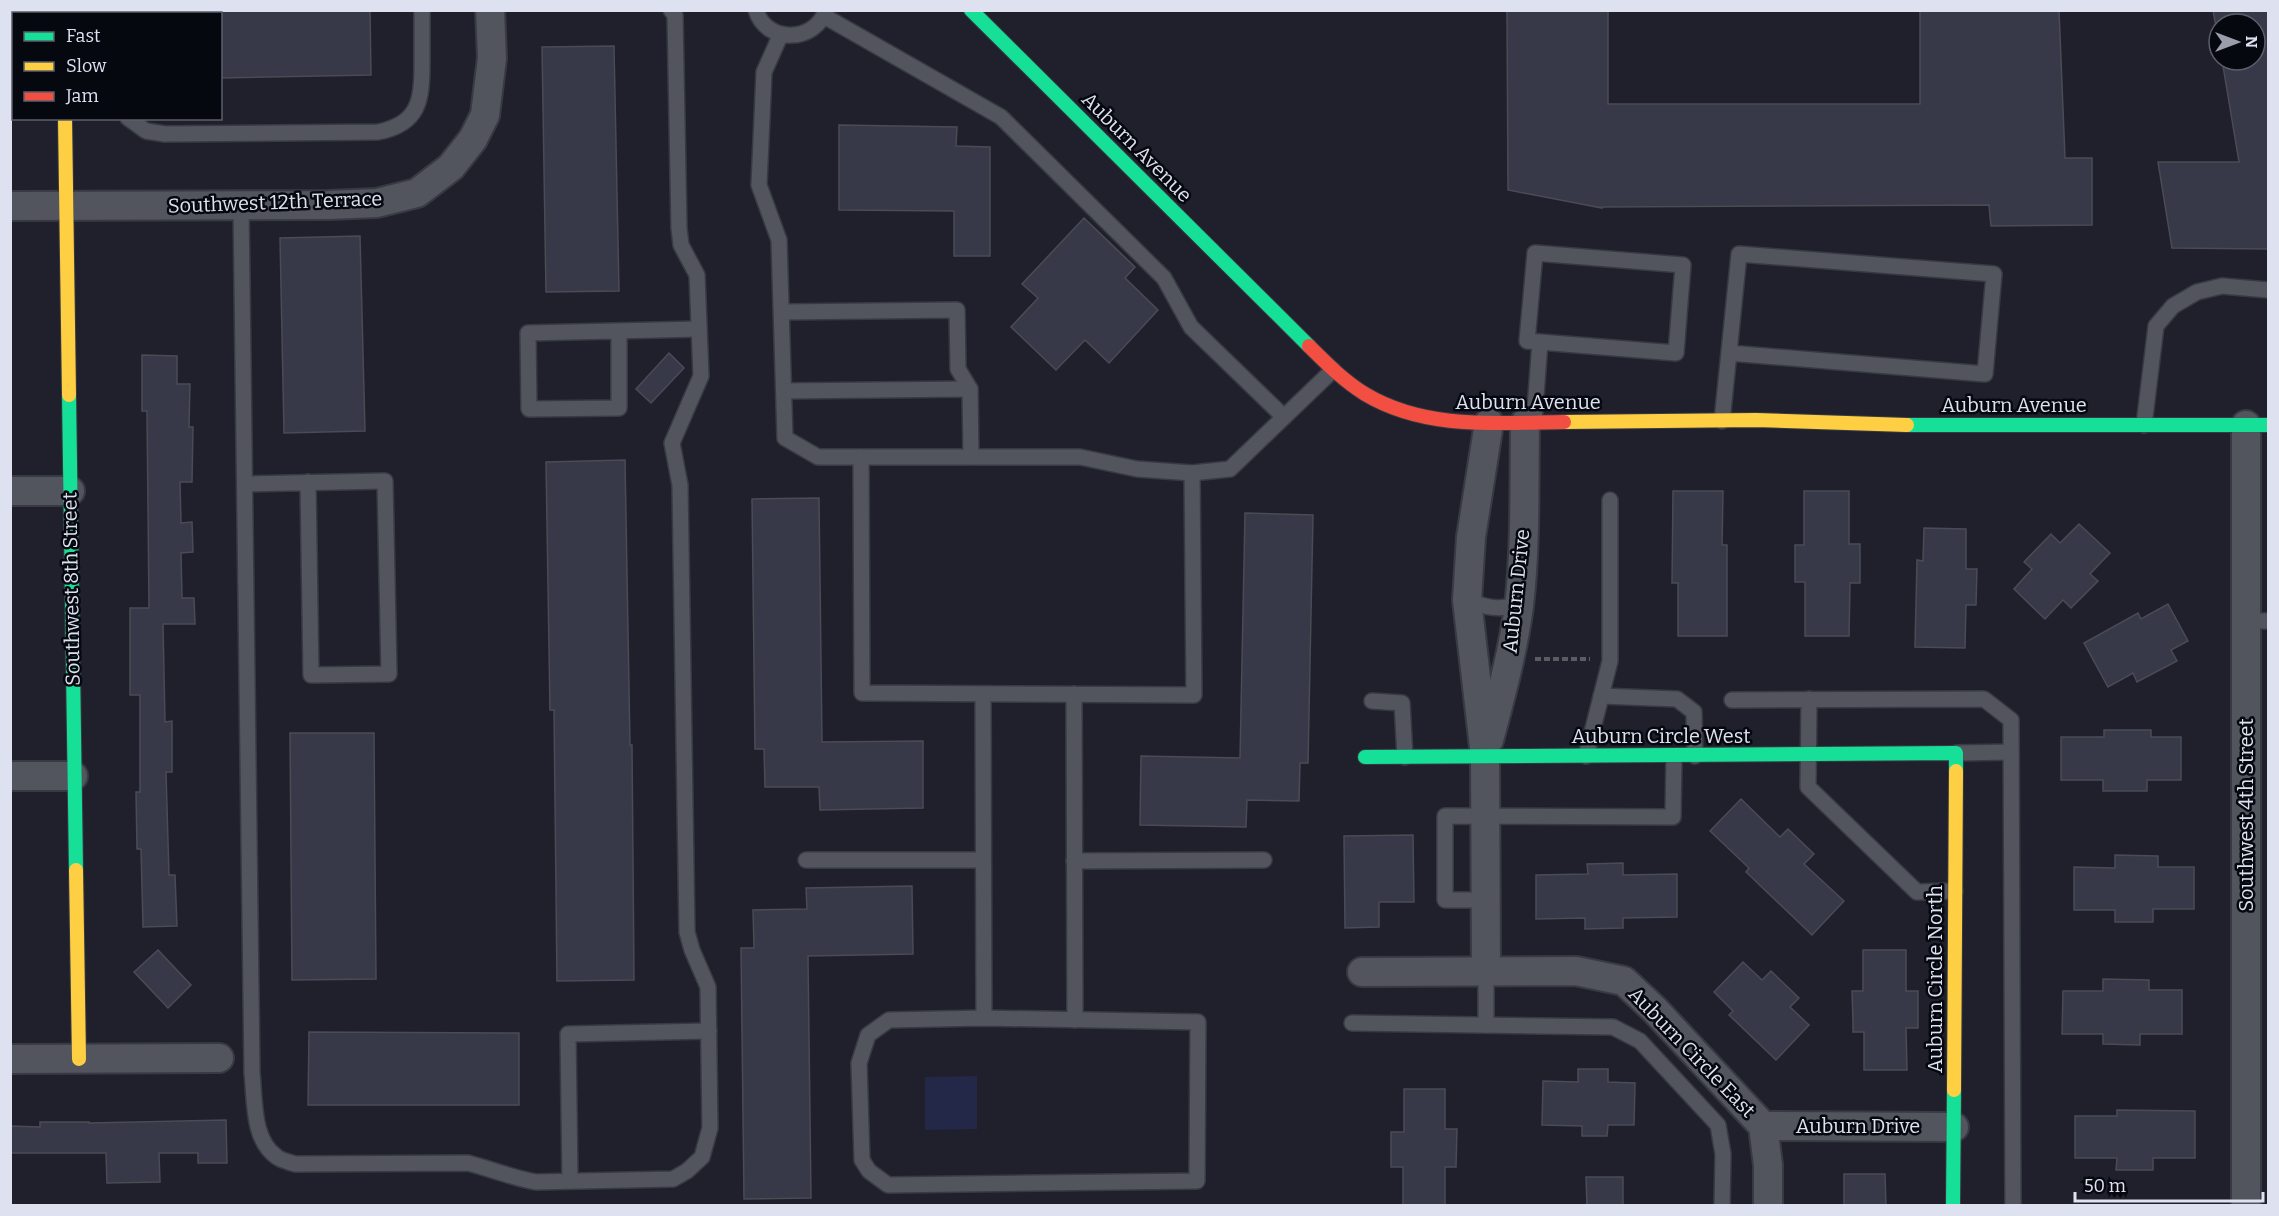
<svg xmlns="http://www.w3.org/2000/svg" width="2279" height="1216" font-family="Bitter,serif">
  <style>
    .park { fill: #232748 }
    .building { fill: #373948; stroke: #4a4b55; stroke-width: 1.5 }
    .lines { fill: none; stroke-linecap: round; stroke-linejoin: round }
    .lane-casing { stroke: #383a43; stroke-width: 18 }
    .street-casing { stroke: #383a43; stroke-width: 32 }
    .fast-casing { stroke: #383a43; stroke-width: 16 }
    .slow-casing { stroke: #383a43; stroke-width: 16 }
    .jam-casing { stroke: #383a43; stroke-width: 16 }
    .path { stroke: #5a5c63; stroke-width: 4; stroke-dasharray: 6 3; stroke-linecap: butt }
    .lane { stroke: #52545e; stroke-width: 15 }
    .street { stroke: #52545e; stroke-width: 28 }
    .fast { stroke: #16e098; stroke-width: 14 }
    .slow { stroke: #ffcf43; stroke-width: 14 }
    .jam { stroke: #f24e42; stroke-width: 14 }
    .labels { text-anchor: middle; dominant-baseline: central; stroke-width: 5; stroke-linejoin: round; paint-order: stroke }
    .street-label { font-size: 20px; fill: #dee1f0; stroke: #060810 }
  </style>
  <rect width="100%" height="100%" fill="#1f202b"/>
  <polygon class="park" points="977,1076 977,1129 925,1130 925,1077"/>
  <g class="building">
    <polygon points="220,10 370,10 371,75 220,78"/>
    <polygon points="1507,10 1608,10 1608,104 1920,104 1920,10 2059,10 2065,158 2092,158 2092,225 1991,226 1989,205 1602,207 1602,208 1508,190"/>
    <polygon points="2213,10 2268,10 2268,249 2172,248 2158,162 2239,162 2222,60 2255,60 2255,24 2219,24 2219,44"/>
    <polygon points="614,46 619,291 546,292 542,47"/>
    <polygon points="839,125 957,127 956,146 990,147 990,256 954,256 954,211 839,210"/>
    <polygon points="1084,218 1135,267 1125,278 1158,310 1109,363 1085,340 1056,370 1011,327 1038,298 1022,284"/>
    <polygon points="360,236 365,431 284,433 280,238"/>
    <polygon points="669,353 684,368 651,403 636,389"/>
    <polygon points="142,355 177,356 177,384 190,384 189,427 193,427 192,482 180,482 181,523 192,522 193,552 181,553 182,598 194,598 195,624 163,624 165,722 172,721 172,772 166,772 169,875 175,875 177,926 143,927 141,849 137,849 136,792 140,792 140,695 130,695 130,608 149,608 147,411 142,411"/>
    <polygon points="625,460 630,745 632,745 634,980 557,981 554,710 550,710 546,462"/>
    <polygon points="1673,491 1723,491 1722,545 1727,545 1727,636 1678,636 1678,583 1672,583"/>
    <polygon points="1804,491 1849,491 1849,544 1860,544 1860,583 1850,583 1849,636 1805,636 1805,582 1795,582 1795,545 1804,545"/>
    <polygon points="819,498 822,742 923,741 923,808 820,810 819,787 765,787 764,749 755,749 752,499"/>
    <polygon points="1245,513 1313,515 1308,763 1300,763 1299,801 1247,800 1246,827 1140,825 1141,756 1240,758"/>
    <polygon points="2079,524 2110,553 2090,574 2098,581 2071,608 2063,600 2045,619 2014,589 2032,569 2024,562 2051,534 2060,543"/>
    <polygon points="1924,528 1966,529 1966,569 1977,569 1976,605 1966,605 1965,648 1915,647 1917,560 1923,561"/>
    <polygon points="2168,604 2188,641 2171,650 2177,661 2137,682 2133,673 2108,687 2084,643 2138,613 2141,619"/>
    <polygon points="2104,730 2151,730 2151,737 2181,737 2181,780 2147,780 2147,791 2103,791 2103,780 2061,780 2061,737 2104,737"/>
    <polygon points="290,733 374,733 376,979 292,980"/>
    <polygon points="1741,799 1780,837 1788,829 1814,854 1804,864 1844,901 1812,935 1746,872 1749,868 1710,831"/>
    <polygon points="1413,835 1414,902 1379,902 1379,927 1345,928 1344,836"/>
    <polygon points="2115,855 2158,856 2158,867 2194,867 2194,909 2153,909 2153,922 2115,922 2115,910 2074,910 2074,867 2115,868"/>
    <polygon points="1623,863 1623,875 1677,874 1677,917 1623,918 1623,928 1585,929 1585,918 1536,919 1536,875 1588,874 1587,864"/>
    <polygon points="912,886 913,954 808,956 811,1198 744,1199 741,948 754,948 753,910 807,909 806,888"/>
    <polygon points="158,950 191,985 168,1008 134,972"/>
    <polygon points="1863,950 1906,950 1906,991 1918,991 1918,1028 1906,1028 1907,1070 1864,1070 1864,1032 1853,1032 1853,1022 1852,991 1863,991"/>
    <polygon points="1743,962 1762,980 1771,971 1799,998 1790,1007 1809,1025 1776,1060 1729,1015 1733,1011 1714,992"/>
    <polygon points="2103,979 2149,980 2149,990 2182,990 2182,1034 2140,1034 2140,1045 2103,1044 2103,1034 2062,1034 2063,991 2103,991"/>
    <polygon points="309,1032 519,1033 519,1105 308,1105"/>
    <polygon points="1578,1069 1608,1069 1608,1082 1635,1083 1634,1125 1608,1125 1607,1136 1582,1136 1582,1126 1542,1125 1543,1081 1578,1082"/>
    <polygon points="1404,1089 1445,1089 1445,1129 1457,1129 1456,1167 1445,1167 1445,1206 1403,1206 1403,1167 1391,1167 1391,1132 1404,1132"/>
    <polygon points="2117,1110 2195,1111 2195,1158 2153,1158 2153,1170 2116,1170 2117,1158 2075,1158 2075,1116 2117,1116"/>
    <polygon points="226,1120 227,1163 198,1163 198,1153 159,1153 160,1182 107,1183 106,1153 10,1153 10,1126 40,1127 40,1122 89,1122 89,1123"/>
    <polygon points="1844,1174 1885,1174 1886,1206 1844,1206"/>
    <polygon points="1586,1177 1623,1177 1623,1206 1587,1206"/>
  </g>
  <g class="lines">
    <defs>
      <g id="lane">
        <polyline points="111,10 111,14"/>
        <path d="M756,10C766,44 815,43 826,10"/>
        <polyline points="824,16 1001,117 1164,278 1191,327 1284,417"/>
        <polyline points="781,34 764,72 759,185 779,240 785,438 818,457 1080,457 1137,469 1192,473 1230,469 1333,370"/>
        <path d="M128,118L146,131L165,134L378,132C420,124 422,99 422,62C422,45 422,28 422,10"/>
        <path d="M241,205L252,1073C255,1100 252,1140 277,1157C282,1161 290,1162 295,1164L468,1163C491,1169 513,1178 536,1182L673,1179L687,1171L702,1157L710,1128L708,987L692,950L687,932L680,485L672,443L701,376L697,275L681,245L679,228L675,15L671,10"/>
        <polyline points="782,312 957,310 958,369 970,389 971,457"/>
        <polyline points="619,332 619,408 529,409 528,333 699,329"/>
        <polyline points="784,391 970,389"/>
        <path d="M1722,421C1728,365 1733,309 1739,254L1994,274L1985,374L1729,353"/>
        <polyline points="1534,422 1540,342 1676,353 1683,265 1535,253 1527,341 1540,342"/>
        <polyline points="2144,425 2156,326 2173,306 2197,292 2222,286 2268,290"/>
        <polyline points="861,457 862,693 1194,695 1192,473"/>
        <polyline points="245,484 385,481 389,674 311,675 308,482"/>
        <path d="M1467,600C1486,608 1499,610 1519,605"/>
        <polyline points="2246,621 2268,621"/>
        <polyline points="983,694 984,1018"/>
        <polyline points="1074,694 1075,1020"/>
        <polyline points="1601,696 1677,699 1694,712 1695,756"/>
        <polyline points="1809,699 1808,787 1917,892 1955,891"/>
        <polyline points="1732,700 1984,699 2011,720 2013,1206"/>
        <polyline points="1372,701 1402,703 1405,757"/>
        <polyline points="1956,753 2011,752"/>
        <polyline points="1586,756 1610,661 1610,500"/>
        <polyline points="806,860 983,860"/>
        <polyline points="1074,861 1264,860"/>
        <polyline points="1486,900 1445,900 1445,816 1673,817 1674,756"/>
        <polyline points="1486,972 1486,1025"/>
        <polygon points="984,1018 1198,1022 1197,1181 888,1185 869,1171 862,1160 859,1063 868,1035 889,1020"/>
        <polyline points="1352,1023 1613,1027 1640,1041 1718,1125 1723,1154 1722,1206"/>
        <polyline points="570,1181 568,1034 709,1031"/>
      </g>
      <g id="street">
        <polyline points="63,10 63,14"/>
        <polyline points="10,63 14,63"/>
        <polyline points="10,206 329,205 377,203 417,193 451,167 473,139 485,115 492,58 490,10"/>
        <polyline points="10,491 70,491"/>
        <path d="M1489,740C1501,695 1513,651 1519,606C1526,545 1524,483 1525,423"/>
        <polyline points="10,776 73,776"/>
        <polyline points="1362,972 1576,971 1624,981 1655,1010 1763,1126 1768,1165 1768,1206"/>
        <polyline points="1486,972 1485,756 1467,600 1471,537 1489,423"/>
        <polyline points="10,1059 219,1058"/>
        <polyline points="1763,1126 1954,1127"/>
        <polyline points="2246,1206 2246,425"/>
      </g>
      <g id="fast">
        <polyline points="971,10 1309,346"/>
        <polyline points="69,395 76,870"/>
        <polyline points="1907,425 2268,425"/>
        <polyline points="1365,757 1956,753 1956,771"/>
        <polyline points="1953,1206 1954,1090"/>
      </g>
      <g id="slow">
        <polyline points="65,118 69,395"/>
        <polyline points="1564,422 1756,420 1907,425"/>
        <polyline points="76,870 79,1059"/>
        <polyline points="1954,1090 1956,771"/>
      </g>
      <path id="jam" d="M1309,346C1327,364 1344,381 1365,394C1425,430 1497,423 1564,422"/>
    </defs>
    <use href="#lane" class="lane-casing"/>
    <use href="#street" class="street-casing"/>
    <use href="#fast" class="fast-casing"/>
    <use href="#slow" class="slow-casing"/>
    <use href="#jam" class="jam-casing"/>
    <polyline class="path" points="1535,659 1590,659"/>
    <use href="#lane" class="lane"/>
    <use href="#street" class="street"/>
    <use href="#fast" class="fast"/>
    <use href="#slow" class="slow"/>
    <use href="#jam" class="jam"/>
  </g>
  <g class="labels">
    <g class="street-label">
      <text transform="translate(1137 147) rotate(45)">Auburn Avenue</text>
      <text transform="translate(275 202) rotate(-2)">Southwest 12th Terrace</text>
      <text x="1528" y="402">Auburn Avenue</text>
      <text x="2014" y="405">Auburn Avenue</text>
      <text transform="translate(71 589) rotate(-91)">Southwest 8th Street</text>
      <text transform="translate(1516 591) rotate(-84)">Auburn Drive</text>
      <text x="1661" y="736">Auburn Circle West</text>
      <text transform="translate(2246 815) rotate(-90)">Southwest 4th Street</text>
      <text transform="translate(1935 979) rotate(-90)">Auburn Circle North</text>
      <text transform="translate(1692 1052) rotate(46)">Auburn Circle East</text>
      <text x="1858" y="1126">Auburn Drive</text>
    </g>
  </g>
  <rect width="2279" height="1216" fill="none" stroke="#dee1f0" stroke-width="24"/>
  <rect x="12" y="12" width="210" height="108" fill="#060810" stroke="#5c5f6a" stroke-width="1.5"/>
  <rect x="24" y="32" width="30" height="9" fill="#16e098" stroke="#5c5f6a" stroke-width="1.5"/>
  <text x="66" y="42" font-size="18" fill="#dee1f0">Fast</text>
  <rect x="24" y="62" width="30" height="9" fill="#ffcf43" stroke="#5c5f6a" stroke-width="1.5"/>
  <text x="66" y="72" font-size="18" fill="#dee1f0">Slow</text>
  <rect x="24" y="92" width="30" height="9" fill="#f24e42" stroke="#5c5f6a" stroke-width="1.5"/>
  <text x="66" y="102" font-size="18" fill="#dee1f0">Jam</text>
  <g transform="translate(2237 42) rotate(90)"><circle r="28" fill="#060810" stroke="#5c5f6a" stroke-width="1.5"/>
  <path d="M0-4.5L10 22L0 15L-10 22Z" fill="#9b9dab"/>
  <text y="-9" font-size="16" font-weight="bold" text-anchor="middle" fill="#dee1f0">N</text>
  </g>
  <path d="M2075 1192v9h188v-9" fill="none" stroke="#dee1f0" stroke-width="3"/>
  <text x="2084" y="1192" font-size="18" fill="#dee1f0" stroke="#060810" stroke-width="4.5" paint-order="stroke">50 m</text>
</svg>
